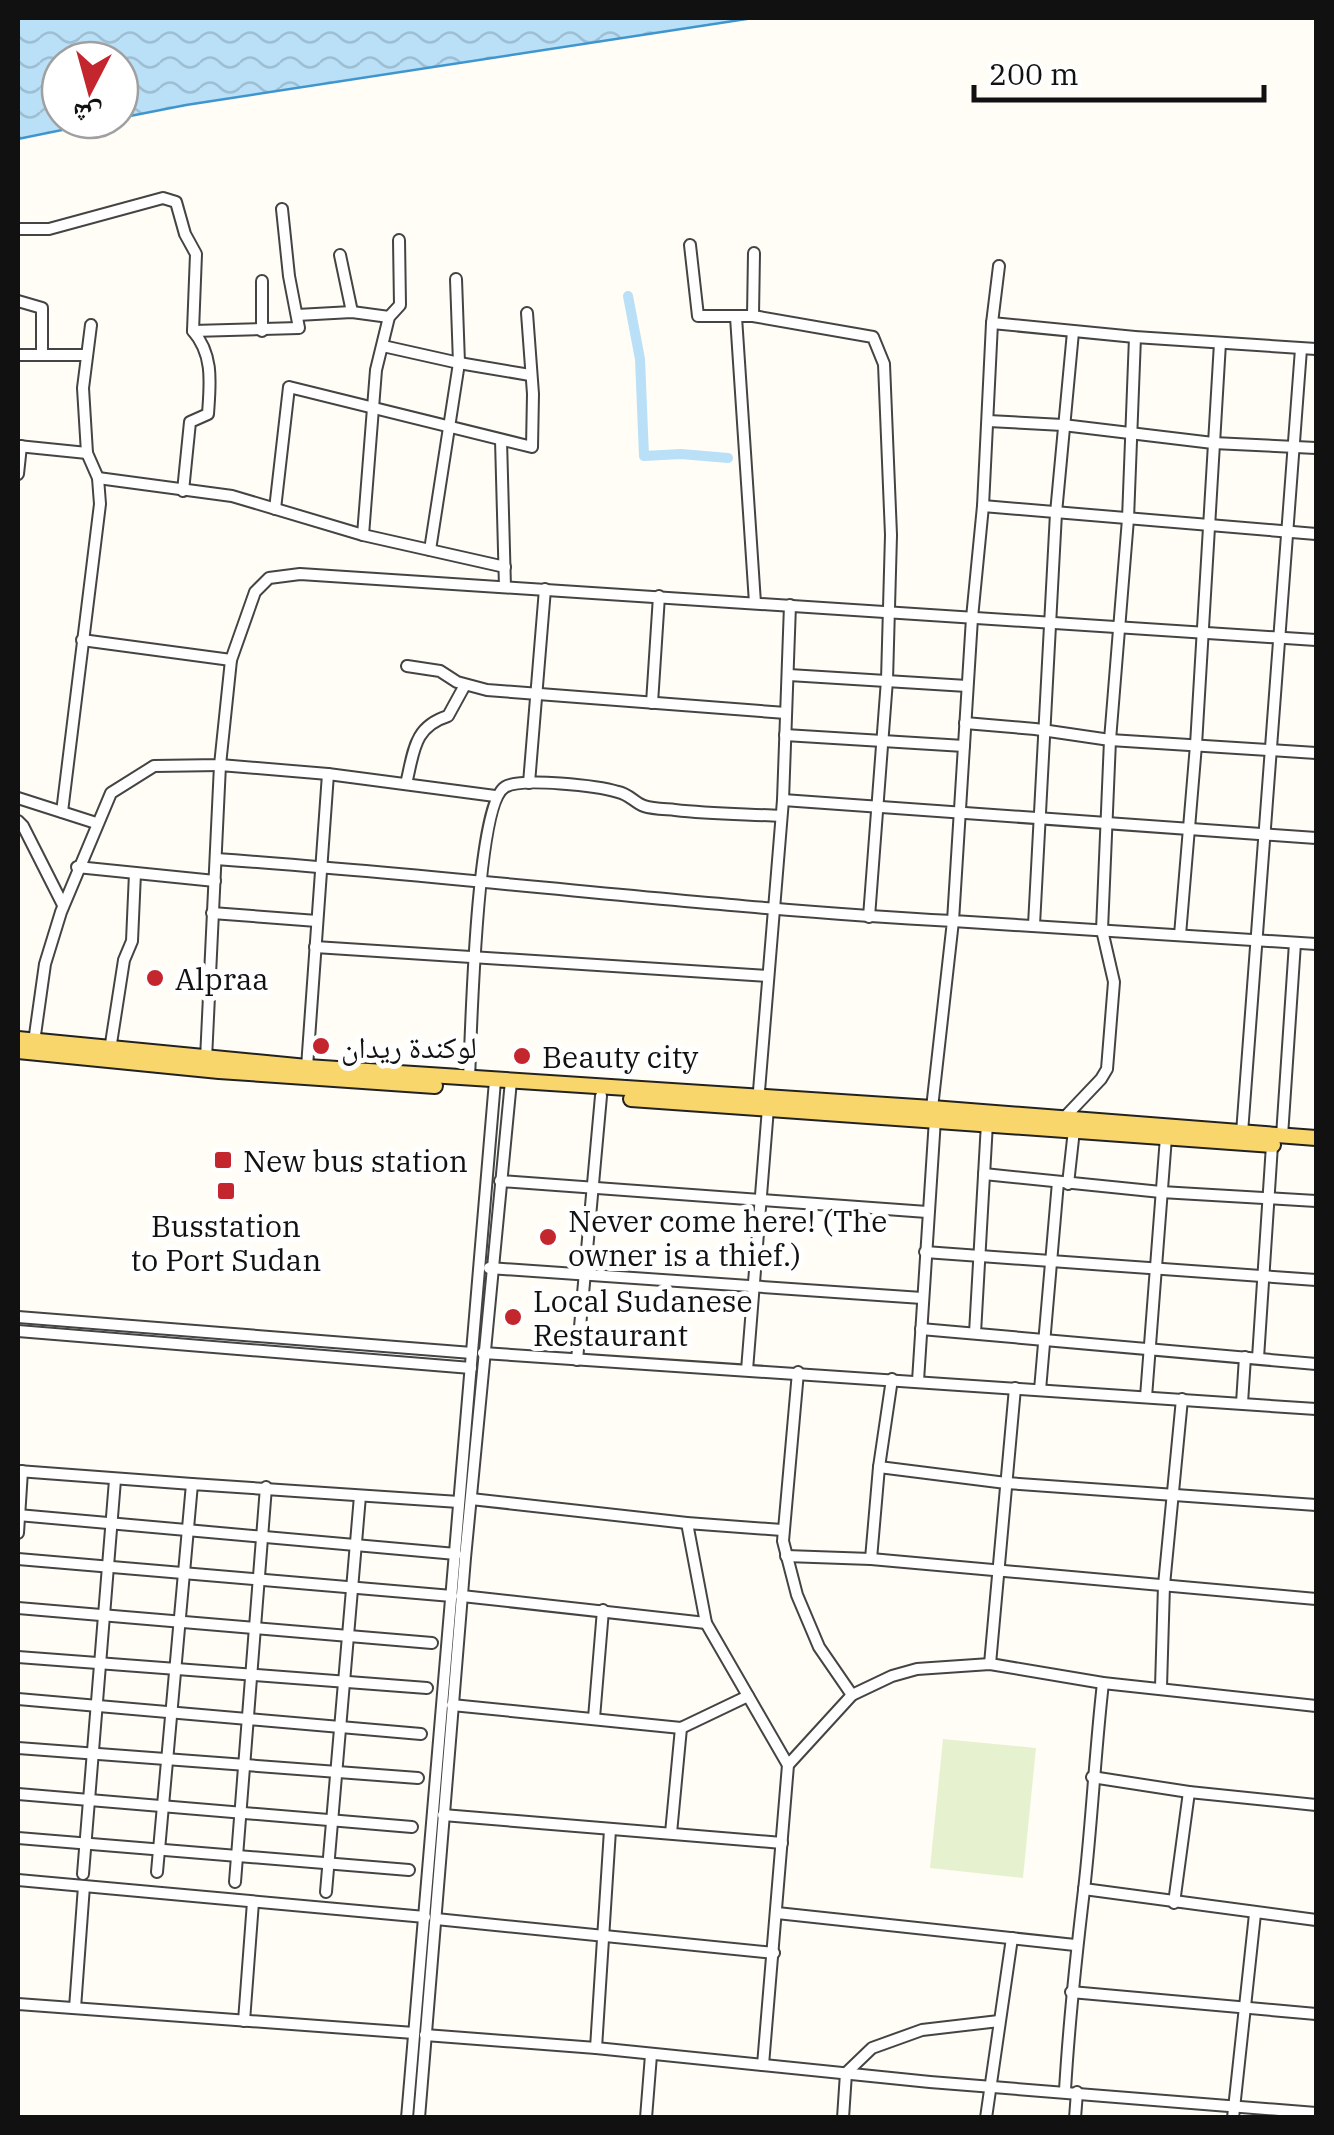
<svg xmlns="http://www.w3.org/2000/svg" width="1334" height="2135" font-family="'IBM Plex Serif','Noto Naskh Arabic',serif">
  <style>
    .pitch { fill: #e6f2cf }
    .water { fill: url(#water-waves); stroke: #3f96cf; stroke-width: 2.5 }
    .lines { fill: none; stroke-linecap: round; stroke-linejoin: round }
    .canal { stroke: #b9e0f7; stroke-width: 10 }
    .minor-casing { stroke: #444; stroke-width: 14 }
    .major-casing { stroke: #222; stroke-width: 18 }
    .minor { stroke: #fff; stroke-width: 10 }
    .major { stroke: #f9d66b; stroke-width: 14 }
    .poi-dot { fill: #c4262e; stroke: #fff; stroke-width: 4 }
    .labels { text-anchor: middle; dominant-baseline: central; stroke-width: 10; stroke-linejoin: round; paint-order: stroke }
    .poi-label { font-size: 30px; fill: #111; stroke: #fff; text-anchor: start }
  </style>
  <defs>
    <pattern id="water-waves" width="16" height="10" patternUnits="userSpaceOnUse" patternTransform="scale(2.5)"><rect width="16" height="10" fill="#b9e0f7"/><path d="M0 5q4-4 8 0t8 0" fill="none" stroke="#9ebfd3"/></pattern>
  </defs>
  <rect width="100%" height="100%" fill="#fffdf5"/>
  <polygon class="pitch" points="943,1739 1036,1748 1023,1878 930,1868"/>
  <polygon class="water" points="18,18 753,18 186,105 120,118 120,60 60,60 60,120 111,120 18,139"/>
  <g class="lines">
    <polyline class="canal" points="628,296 640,359 644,456 681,454 728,458"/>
    <defs>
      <g id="minor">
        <path d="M18,229H49L163,198L176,202L185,234L196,254L193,331C214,355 210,384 208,414L190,422L183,491"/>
        <polyline points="690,245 698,316 753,316 873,337 884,364 891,535 887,680 869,917"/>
        <polyline points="340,255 352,312"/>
        <polyline points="999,266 992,323 983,506 972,618 953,921 1316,944"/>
        <polyline points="262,281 262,331"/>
        <polyline points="18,301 42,308 42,353"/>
        <polyline points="297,315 352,312 389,317"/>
        <polyline points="753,316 754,253"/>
        <polyline points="736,317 755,603"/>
        <polyline points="992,323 1135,337 1316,349"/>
        <polyline points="193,331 299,328 289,276 282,209"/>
        <polyline points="383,346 459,363 530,375"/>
        <polyline points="18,355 87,355"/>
        <polyline points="988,421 1063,425 1213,443 1316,448"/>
        <polyline points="501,440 505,587"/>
        <polyline points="18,446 87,453"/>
        <polyline points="18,474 21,446"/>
        <polyline points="98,478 232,496 363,535 505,567"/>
        <polyline points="983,506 1316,534"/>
        <polyline points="275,509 289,387 532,447 533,394 527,313"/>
        <polyline points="363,535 376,370 389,317 400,305 399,240"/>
        <polyline points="430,550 459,363 456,279"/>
        <polyline points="82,640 231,660"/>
        <polyline points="407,666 440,671 457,682 487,690 786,713"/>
        <polyline points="789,675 967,686"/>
        <polyline points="652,703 659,596"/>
        <polyline points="965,723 1035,729 1110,740 1316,753"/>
        <polyline points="785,735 964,746"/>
        <polyline points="529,783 545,589"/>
        <path d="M406,784C414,752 413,727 448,716L465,685"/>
        <polyline points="18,798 96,823"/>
        <polyline points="783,800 1316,838"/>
        <polyline points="62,812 100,504 98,478 87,453 83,388 91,325"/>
        <polyline points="18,821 23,826 63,905"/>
        <path d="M216,859C462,876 706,908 953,921L932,1108"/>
        <polyline points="77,867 215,881"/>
        <polyline points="212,913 317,921"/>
        <polyline points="1034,925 1056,513 1073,332"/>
        <polyline points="1180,935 1196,745 1220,343"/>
        <polyline points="315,947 768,976"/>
        <polyline points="34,1042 45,964 61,912 111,793 154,766 220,765 231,660 255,592 269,578 300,574 1316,640"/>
        <polyline points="110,1050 124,960 132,941 135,873"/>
        <polyline points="206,1059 220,765 328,774 495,796"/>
        <polyline points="307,1067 328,774"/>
        <path d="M469,1079C471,1036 476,804 505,787C521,777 599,786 618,792C629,794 635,803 644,806C653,809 665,809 675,810C710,814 746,814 781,816"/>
        <polyline points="758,1103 783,800 790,605"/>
        <polyline points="1063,1119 1101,1079 1107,1069 1114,982 1102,930 1110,740 1128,519 1135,337"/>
        <polyline points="1242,1133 1301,349"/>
        <polyline points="1282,1136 1295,943"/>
        <polyline points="984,1174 1161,1192 1316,1201"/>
        <polyline points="500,1181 927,1212"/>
        <polyline points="1068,1184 1074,1130"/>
        <polyline points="925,1252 1316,1280"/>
        <polyline points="489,1268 922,1298"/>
        <polyline points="18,1317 472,1353"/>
        <polyline points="921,1329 1316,1364"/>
        <polyline points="18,1331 471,1368"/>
        <polyline points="975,1333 987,1123"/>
        <polyline points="483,1353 1316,1409"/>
        <polyline points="1258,1358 1272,1145"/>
        <polyline points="577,1360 601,1096"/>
        <polyline points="747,1370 768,1108"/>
        <polyline points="798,1372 783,1541 797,1595 819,1647 852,1695"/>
        <polyline points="918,1381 935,1119"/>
        <polyline points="1040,1390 1058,1182"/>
        <polyline points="1146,1397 1166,1137"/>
        <polyline points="1242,1403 1245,1357"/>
        <polyline points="879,1467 1006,1483 1316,1505"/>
        <polyline points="18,1471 192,1484"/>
        <polyline points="471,1499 687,1523 782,1530"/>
        <polyline points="18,1515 456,1554"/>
        <polyline points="687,1523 706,1623 788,1765"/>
        <polyline points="18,1533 22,1471"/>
        <polyline points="786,1556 871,1559 1316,1599"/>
        <polyline points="18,1559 452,1596"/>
        <polyline points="871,1559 879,1467 892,1379"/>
        <polyline points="462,1596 706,1623"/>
        <polyline points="18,1608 432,1643"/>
        <polyline points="18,1657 427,1688"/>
        <polyline points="990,1664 1015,1388"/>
        <polyline points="1161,1687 1164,1585 1182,1399"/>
        <polyline points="18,1699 421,1734"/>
        <polyline points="452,1705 681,1728 748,1696"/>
        <polyline points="594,1718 603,1610"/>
        <polyline points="18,1748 418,1778"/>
        <polyline points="1092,1777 1189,1792 1316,1805"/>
        <polyline points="18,1794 412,1827"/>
        <polyline points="443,1815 782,1843"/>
        <polyline points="671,1833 681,1728"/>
        <polyline points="18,1838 409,1870"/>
        <polyline points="157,1872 192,1484 459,1502"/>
        <polyline points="83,1874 115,1480"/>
        <polyline points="18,1880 425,1917"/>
        <polyline points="235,1882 266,1487"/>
        <polyline points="1084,1889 1316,1920"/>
        <polyline points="326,1892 360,1496"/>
        <polyline points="1174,1903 1189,1792"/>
        <polyline points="777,1913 1075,1945"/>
        <polyline points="436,1919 774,1953"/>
        <polyline points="1071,1992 1316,2014"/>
        <polyline points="18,2004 414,2033"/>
        <polyline points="75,2008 84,1886"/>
        <polyline points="244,2021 253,1902"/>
        <polyline points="425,2035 596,2048 930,2082 1316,2113"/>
        <polyline points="596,2048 610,1830"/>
        <polyline points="763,2065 788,1765 852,1695 892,1676 917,1669 990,1664 1103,1683 1316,1706"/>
        <path d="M1065,2090C1069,2023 1076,1957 1084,1890C1092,1821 1095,1752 1103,1683"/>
        <polyline points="407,2118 495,1081"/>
        <polyline points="419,2118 465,1558 511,1081"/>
        <polyline points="646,2118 651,2055"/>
        <polyline points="843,2118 846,2073 872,2048 922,2030 999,2021"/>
        <polyline points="986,2118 1012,1938"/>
        <polyline points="1075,2118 1077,2092"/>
        <polyline points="1233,2118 1255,1914"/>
      </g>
      <g id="major">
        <polyline points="18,1039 307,1067 932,1108 1316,1138"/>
        <polyline points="18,1051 219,1071 435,1086"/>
        <polyline points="631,1099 1273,1145"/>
      </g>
    </defs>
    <use href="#minor" class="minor-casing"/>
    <use href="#major" class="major-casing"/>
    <use href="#minor" class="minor"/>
    <use href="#major" class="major"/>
  </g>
  <g class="poi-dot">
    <circle cx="155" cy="978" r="10"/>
    <circle cx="321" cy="1046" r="10"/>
    <circle cx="522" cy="1056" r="10"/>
    <rect x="213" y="1150" width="20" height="20" rx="5"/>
    <rect x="216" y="1181" width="20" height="20" rx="5"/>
    <circle cx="548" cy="1237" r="10"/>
    <circle cx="513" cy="1317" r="10"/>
  </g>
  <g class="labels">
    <g class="poi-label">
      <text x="175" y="978">Alpraa</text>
      <text x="341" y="1046">لوكندة ريدان</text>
      <text x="542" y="1056">Beauty city</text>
      <text x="243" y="1160">New bus station</text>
      <text x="568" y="1220">Never come here! (The<tspan x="568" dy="34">owner is a thief.)</tspan></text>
      <text x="226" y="1225" text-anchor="middle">Busstation<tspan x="226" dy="34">to Port Sudan</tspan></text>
      <text x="533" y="1300">Local Sudanese<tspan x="533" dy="34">Restaurant</tspan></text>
    </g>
  </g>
  <rect width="1334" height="2135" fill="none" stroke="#111111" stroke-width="40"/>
  <g transform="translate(90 90) rotate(186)"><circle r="48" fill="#ffffff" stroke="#a0a0a0" stroke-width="2.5"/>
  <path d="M0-8L18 38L0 25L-18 38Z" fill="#c4262e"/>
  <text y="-15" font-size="28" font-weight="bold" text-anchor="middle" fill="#111111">ش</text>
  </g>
  <path d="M974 85v15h290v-15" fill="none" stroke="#111111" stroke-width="5"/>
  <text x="989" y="85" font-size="30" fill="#111111" stroke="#ffffff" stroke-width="8" paint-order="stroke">200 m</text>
</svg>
